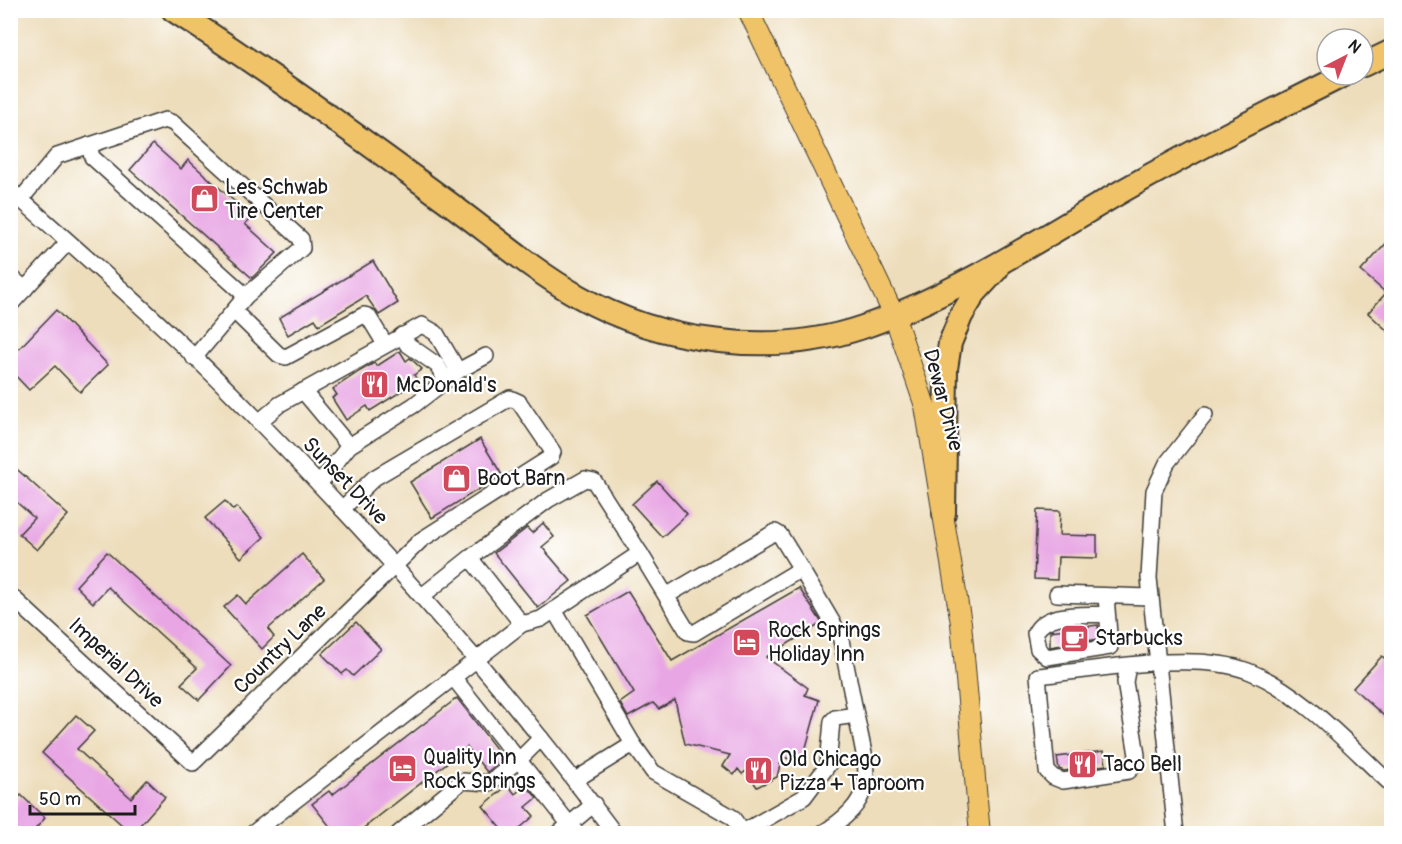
<svg xmlns="http://www.w3.org/2000/svg" width="1402" height="844" font-family="Pangolin,sans-serif">
  <style>
    .building { fill: #e8a7e4 }
    .lines { fill: none; stroke-linecap: round; stroke-linejoin: round }
    .minor-casing { stroke: #3b3934; stroke-width: 18 }
    .major-casing { stroke: #3b3934; stroke-width: 22 }
    .highway-casing { stroke: #3b3934; stroke-width: 26 }
    .minor { stroke: #fff; stroke-width: 15 }
    .major { stroke: #f1c369; stroke-width: 20 }
    .highway { stroke: #f1c369; stroke-width: 22 }
    .labels { text-anchor: middle; dominant-baseline: central; stroke-width: 4.5; stroke-linejoin: round; paint-order: stroke }
    .poi-label { font-size: 21px; fill: #1c1c1c; stroke: #fff; text-anchor: start }
    .street-label { font-size: 21px; fill: #1c1c1c; stroke: #fff }
  </style>
  <rect width="100%" height="100%" fill="#fff"/>
  <filter id="ink" filterUnits="userSpaceOnUse"><feTurbulence type="fractalNoise" baseFrequency=".0167" numOctaves="2"/><feDisplacementMap in="SourceGraphic" scale="12" xChannelSelector="R" yChannelSelector="G"/><feConvolveMatrix kernelMatrix="1 2 1 2 8 2 1 2 1" color-interpolation-filters="sRGB"/></filter>
  <filter id="wash" filterUnits="userSpaceOnUse"><feTurbulence type="fractalNoise" baseFrequency=".008" numOctaves="4" result="noise"/><feDisplacementMap in="SourceGraphic" scale="24" xChannelSelector="R" yChannelSelector="G"/><feGaussianBlur stdDeviation="1.35" result="paint"/><feColorMatrix in="noise" values="0 0 0 0 0 0 0 0 0 0 0 0 0 0 0 0 0 1.4 0 .05"/><feComposite in="paint" operator="in"/></filter>
  <g filter="url(#wash)">
    <rect width="100%" height="100%" fill="#edddbb"/>
    <g id="blocks">
      <g class="building">
        <polygon points="153,144 181,169 188,160 252,217 245,224 277,253 252,278 130,170"/>
        <polygon points="1392,237 1392,335 1368,313 1386,293 1361,271"/>
        <polygon points="373,261 398,303 379,315 366,296 319,325 315,319 288,335 279,318"/>
        <polygon points="56,310 108,365 80,392 55,366 29,390 10,370 10,358"/>
        <polygon points="400,351 406,361 410,358 422,369 414,375 418,381 370,411 367,406 346,420 332,398 337,395 333,389 360,371 374,363 377,366"/>
        <polygon points="480,439 502,475 432,518 410,482"/>
        <polygon points="10,463 68,515 37,550 19,534 34,518 10,496"/>
        <polygon points="657,481 687,514 662,537 632,504"/>
        <polygon points="225,501 233,510 237,507 264,537 241,558 205,518"/>
        <polygon points="1037,510 1060,511 1059,535 1097,536 1097,558 1058,557 1057,580 1034,579"/>
        <polygon points="543,523 554,537 542,547 571,581 538,608 494,553 527,528 532,533"/>
        <polygon points="107,552 231,666 199,700 181,684 197,668 108,587 93,603 76,586"/>
        <polygon points="302,554 324,579 268,629 274,637 262,649 224,607 238,595 246,604"/>
        <polygon points="799,588 822,623 766,657 808,688 805,695 819,700 802,762 782,757 777,777 757,787 746,771 742,774 738,769 734,775 723,766 730,755 685,744 675,700 659,709 653,703 628,717 620,703 634,693 587,615 628,591 672,661"/>
        <polygon points="356,622 381,649 353,676 347,670 342,674 322,654"/>
        <polygon points="1098,625 1099,639 1050,647 1050,631"/>
        <polygon points="1382,656 1392,665 1392,723 1353,688"/>
        <polygon points="457,698 504,759 487,772 467,747 356,834 336,834 312,804 329,791 332,795"/>
        <polygon points="76,715 94,731 77,749 131,798 147,780 165,797 132,834 42,753"/>
        <polygon points="1104,751 1106,765 1064,771 1059,769 1057,757"/>
        <polygon points="508,785 515,794 526,785 537,798 526,807 534,816 513,834 506,834 483,806"/>
        <polygon points="21,795 45,818 31,834 10,834 10,806"/>
      </g>
    </g>
  </g>
  <g filter="url(#ink)">
    <use href="#blocks" fill-opacity="0" stroke="#3b3934" stroke-width="1.5"/>
    <g class="lines">
      <defs>
        <g id="minor">
          <polyline points="89,145 92,157 246,296"/>
          <path d="M10,190C86,257 163,324 234,396C370,534 499,678 615,834"/>
          <polyline points="21,199 57,156 165,120 173,123 301,239 302,248 246,296 194,358"/>
          <polyline points="10,276 25,289"/>
          <polyline points="10,305 68,242"/>
          <polyline points="234,311 279,355 286,357 364,315 368,316 385,344"/>
          <polyline points="402,335 407,344 437,365 446,380"/>
          <polyline points="458,371 486,356"/>
          <polyline points="303,391 349,446"/>
          <polyline points="259,422 280,404 422,325 436,333 458,371 414,405 349,446 319,484"/>
          <polyline points="640,553 688,632 694,633 801,569 780,535 775,532 666,596"/>
          <polyline points="470,558 548,500 585,479 594,481 640,553 541,619 522,624"/>
          <polyline points="801,569 840,635 856,715"/>
          <polyline points="1057,594 1150,597"/>
          <polyline points="10,595 193,763 421,540 551,457 553,452 519,402 510,398 374,478 342,509"/>
          <path d="M1106,596L1110,647L1047,657L1038,649L1035,633C1047,610 1085,616 1107,614"/>
          <polyline points="554,610 633,744"/>
          <path d="M1128,666L1125,682L1137,755L1135,764L1129,771L1063,781L1053,777L1047,771L1038,676C1095,670 1195,650 1248,671C1302,692 1349,746 1392,785"/>
          <polyline points="453,677 577,834"/>
          <polyline points="575,780 633,744 653,772 732,817 743,832 740,834"/>
          <path d="M743,832L804,797L828,765L832,721L835,718L856,715C868,773 880,798 821,834"/>
          <polyline points="252,834 522,624 470,558 422,596"/>
          <polyline points="398,834 462,781 489,783 519,760 541,738"/>
          <polyline points="558,834 594,804"/>
          <polyline points="1176,834 1149,578 1154,491 1167,463 1205,415"/>
        </g>
        <polyline id="major" points="748,10 894,315 925,406 961,623 980,834"/>
        <g id="highway">
          <path d="M173,10C265,69 354,133 442,198C487,230 530,269 578,296C661,343 772,358 863,327C952,297 1043,237 1124,190C1196,149 1270,112 1344,75"/>
          <polyline points="1363,65 1392,51"/>
          <polyline points="944,513 946,369 950,343 961,316 975,293 997,269"/>
        </g>
      </defs>
      <use href="#minor" class="minor-casing"/>
      <use href="#major" class="major-casing"/>
      <use href="#highway" class="highway-casing"/>
      <use href="#minor" class="minor"/>
      <use href="#major" class="major"/>
      <use href="#highway" class="highway"/>
    </g>
  </g>
  <defs>
    <symbol id="shop-square" viewBox="-11 -11 22 22"><rect x="-9" y="-9" width="18" height="18" rx="4" fill="#d1495b" stroke="#fff"/><path d="M-5-2.5h2.3a2.7 3.5 0 0 1 5.4 0H5L5.5 6h-11ZM-1.5-2.5h3a1.5 2.3 0 0 0-3 0Z" fill="#fff"/></symbol>
    <symbol id="restaurant-square" viewBox="-11 -11 22 22"><rect x="-9" y="-9" width="18" height="18" rx="4" fill="#d1495b" stroke="#fff"/><path d="M-5-6h1v4h1v-4h1v4h1v-4h1v5L-1.5 .5V6h-2V.5L-5-1ZM5-6V6H3V1.5H1.5Q1.5-4 5-6Z" fill="#fff"/></symbol>
    <symbol id="cafe-square" viewBox="-11 -11 22 22"><rect x="-9" y="-9" width="18" height="18" rx="4" fill="#d1495b" stroke="#fff"/><path d="M-5.5-4.5H6V0H3Q3 3.5 0 3.5H-2.5Q-5.5 3.5-5.5 0ZM3-3.2v2h1.7v-2ZM-6 4.5H4V6H-6Z" fill="#fff"/></symbol>
    <symbol id="hotel-square" viewBox="-11 -11 22 22"><rect x="-9" y="-9" width="18" height="18" rx="4" fill="#d1495b" stroke="#fff"/><path d="M-6-4.5h1.5V1H6V5H4.5V3h-9V5H-6ZM-4 0a1.8 1.8 0 1 1 3.6 0ZM.5 0V-2.5h3Q6-2.5 6 0Z" fill="#fff"/></symbol>
  </defs>
  <g fill-rule="evenodd">
    <use href="#shop-square" x="188" y="182" width="33" height="33"/>
    <use href="#restaurant-square" x="358" y="368" width="33" height="33"/>
    <use href="#shop-square" x="440" y="462" width="33" height="33"/>
    <use href="#cafe-square" x="1058" y="622" width="33" height="33"/>
    <use href="#hotel-square" x="730" y="626" width="33" height="33"/>
    <use href="#restaurant-square" x="1066" y="748" width="33" height="33"/>
    <use href="#hotel-square" x="386" y="752" width="33" height="33"/>
    <use href="#restaurant-square" x="742" y="754" width="33" height="33"/>
  </g>
  <g class="labels">
    <g class="poi-label">
      <text x="225" y="187">Les Schwab<tspan x="225" dy="24">Tire Center</tspan></text>
      <text x="396" y="385">McDonald's</text>
      <text x="477" y="478">Boot Barn</text>
      <text x="768" y="630">Rock Springs<tspan x="768" dy="24">Holiday Inn</tspan></text>
      <text x="1095" y="638">Starbucks</text>
      <text x="423" y="757">Quality Inn<tspan x="423" dy="24">Rock Springs</tspan></text>
      <text x="779" y="759">Old Chicago<tspan x="779" dy="24">Pizza + Taproom</tspan></text>
      <text x="1103" y="764">Taco Bell</text>
    </g>
    <g class="street-label">
      <text transform="translate(943 400) rotate(75)">Dewar Drive</text>
      <text transform="translate(345 481) rotate(46)">Sunset Drive</text>
      <text transform="translate(280 649) rotate(-44)">Country Lane</text>
      <text transform="translate(116 663) rotate(43)">Imperial Drive</text>
    </g>
  </g>
  <rect width="1402" height="844" fill="none" stroke="#fff" stroke-width="36"/>
  <g transform="translate(1345 57) rotate(42)"><circle r="28" fill="#ffffff" stroke="#a4a4a4" stroke-width="1.5"/>
  <path d="M0-4.5L10 22L0 15L-10 22Z" fill="#d1495b"/>
  <text y="-9" font-size="16" font-weight="bold" text-anchor="middle" fill="#1c1c1c">N</text>
  </g>
  <path d="M30 805v9h105v-9" fill="none" stroke="#1c1c1c" stroke-width="3"/>
  <text x="39" y="805" font-size="18" fill="#1c1c1c" stroke="#ffffff" stroke-width="4.5" paint-order="stroke">50 m</text>
</svg>
